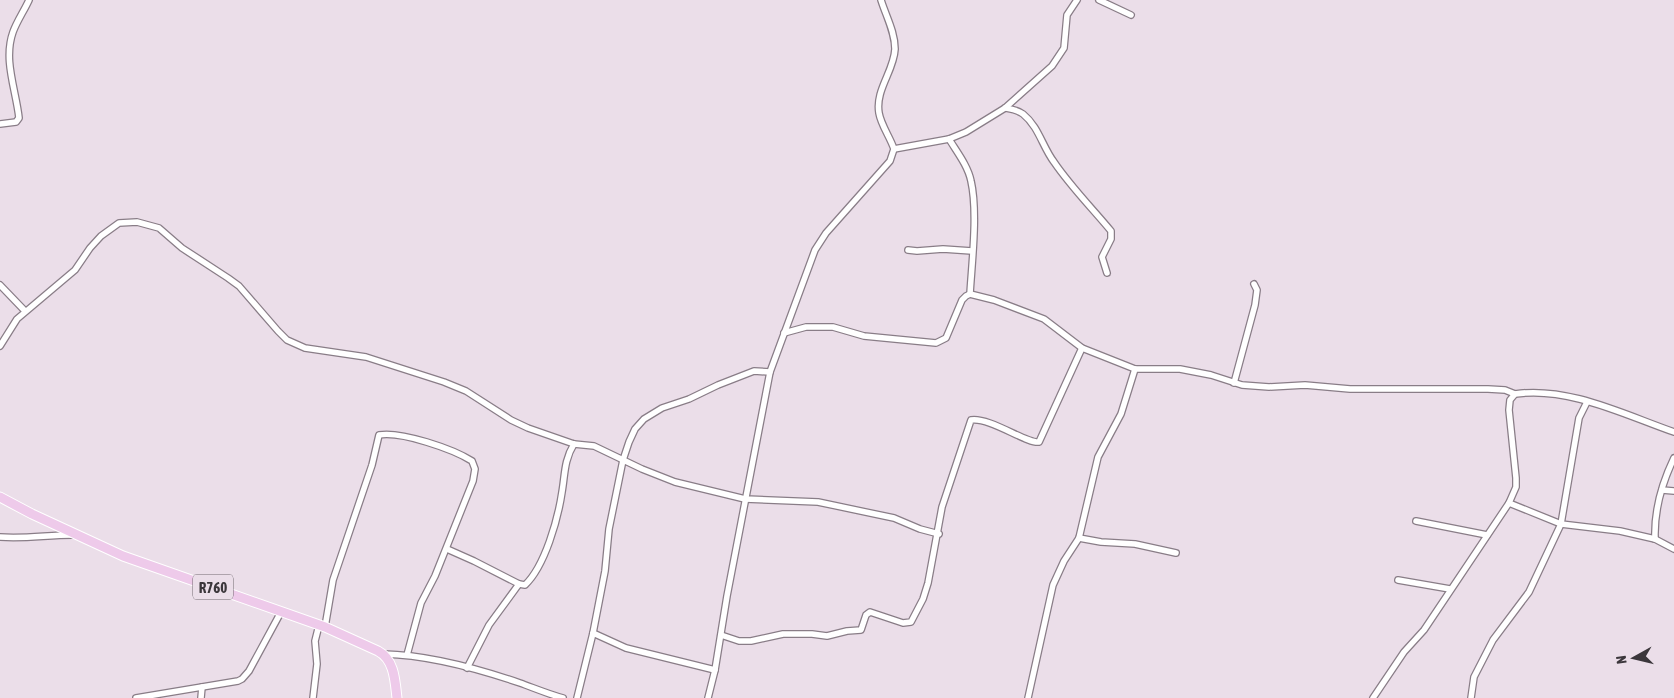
<svg xmlns="http://www.w3.org/2000/svg" width="1674" height="698" font-family="'Asap Condensed',sans-serif">
  <style>
    .lines { fill: none; stroke-linecap: round; stroke-linejoin: round }
    .minor-casing { stroke: #897d87; stroke-width: 8 }
    .primary-casing { stroke: #fff; stroke-width: 11 }
    .minor { stroke: #fff; stroke-width: 5.5 }
    .primary { stroke: #eecaea; stroke-width: 9 }
    .labels { text-anchor: middle; dominant-baseline: central; stroke-width: 4; stroke-linejoin: round; paint-order: stroke }
    .shield { fill: #ebdee9; stroke: #70686f; stroke-width: 1 }
    .shield-label { font-size: 15px; font-weight: bold; fill: #3b363b }
  </style>
  <rect width="100%" height="100%" fill="#ebdee9"/>
  <g class="lines">
    <defs>
      <g id="minor">
        <polyline points="1099,0 1131,15"/>
        <path d="M1005,108C1011,109 1018,110 1023,114C1039,127 1042,146 1054,162C1071,187 1092,208 1111,231V239L1102,257L1107,273"/>
        <path d="M0,124L16,122L19,118C16,90 3,60 13,32C17,21 24,11 29,0"/>
        <path d="M949,139C957,152 968,166 971,181C978,212 972,261 970,294"/>
        <polyline points="894,149 949,139 966,132 1005,108 1052,66 1064,48 1067,15 1077,0"/>
        <polyline points="908,250 917,251 943,249 972,251"/>
        <polyline points="0,285 25,311"/>
        <polyline points="784,333 806,327 833,327 864,336 936,343 946,338 962,300 966,296 970,294 994,300 1044,319 1082,348 1135,369 1180,369 1211,375 1242,385 1269,387 1305,385 1350,389 1488,389 1505,390 1515,394"/>
        <polyline points="0,346 17,319 75,270 90,248 101,236 119,223 137,222 159,228 182,248 228,278 239,286 278,331 287,340 305,348 366,357 444,382 466,391 511,420 528,428 574,444 594,446 642,469 675,482 745,499 818,502 894,518 920,529 939,534"/>
        <polyline points="1234,383 1255,305 1257,290 1254,284"/>
        <polyline points="1662,490 1674,491"/>
        <polyline points="1509,503 1561,524 1620,531 1655,539 1674,549"/>
        <polyline points="1416,521 1487,535"/>
        <path d="M0,537C24,539 48,535 72,535"/>
        <polyline points="1079,538 1101,542 1135,544 1176,553"/>
        <path d="M1655,539C1654,511 1662,483 1674,458"/>
        <path d="M447,549L474,561L519,584L525,585C545,566 558,519 562,492C565,475 564,460 574,444"/>
        <polyline points="1398,580 1450,589"/>
        <path d="M325,627L333,580L372,465L379,435C401,431 453,449 472,461L475,469L473,481L435,576L421,603L407,655"/>
        <polyline points="593,633 626,648 715,670"/>
        <path d="M721,635L739,641H751L783,634H812L827,636L847,631L861,630L866,615L870,612L903,623L911,622L923,599L928,583L942,507L971,420C990,417 1027,444 1039,442L1082,348"/>
        <path d="M384,654C427,655 479,669 520,683C534,688 548,694 563,698"/>
        <polyline points="467,668 489,625 519,584"/>
        <polyline points="136,698 238,681 242,679 249,671 281,612"/>
        <polyline points="201,698 202,687"/>
        <polyline points="313,698 317,664 315,641 319,625"/>
        <polyline points="577,698 593,633 605,571 609,529 623,460 629,442 635,429 644,419 662,408 689,399 718,385 754,371 770,372"/>
        <path d="M708,698L715,670L727,596L770,372L815,250L826,233L890,161L894,149C890,137 881,125 879,113C875,90 894,71 895,49C895,32 886,16 881,0"/>
        <polyline points="1028,698 1053,585 1064,561 1079,538 1098,457 1121,414 1135,369"/>
        <path d="M1373,698L1404,652L1424,630L1509,503L1516,487V478L1509,410L1510,400L1515,394C1568,386 1625,415 1674,432"/>
        <polyline points="1471,698 1474,677 1493,640 1529,592 1561,524 1579,418 1587,402"/>
      </g>
      <path id="primary" d="M0,497L32,514L123,556L325,627L378,651C395,660 395,682 397,698"/>
    </defs>
    <use href="#minor" class="minor-casing"/>
    <use href="#primary" class="primary-casing"/>
    <use href="#minor" class="minor"/>
    <use href="#primary" class="primary"/>
  </g>
  <g class="labels">
    <rect class="shield" x="193" y="574.5" width="40" height="25" rx="4"/>
    <g class="shield-label">
      <text x="213" y="587">R760</text>
    </g>
  </g>
  <g transform="translate(1634 658) rotate(262)" stroke="#ebdee9" stroke-width="4" paint-order="stroke">
  <path d="M0-4L9 19L0 12L-9 19Z" fill="#3b363b"/>
  <text y="-8" font-size="14" font-weight="bold" text-anchor="middle" fill="#3b363b">N</text>
  </g>
</svg>
